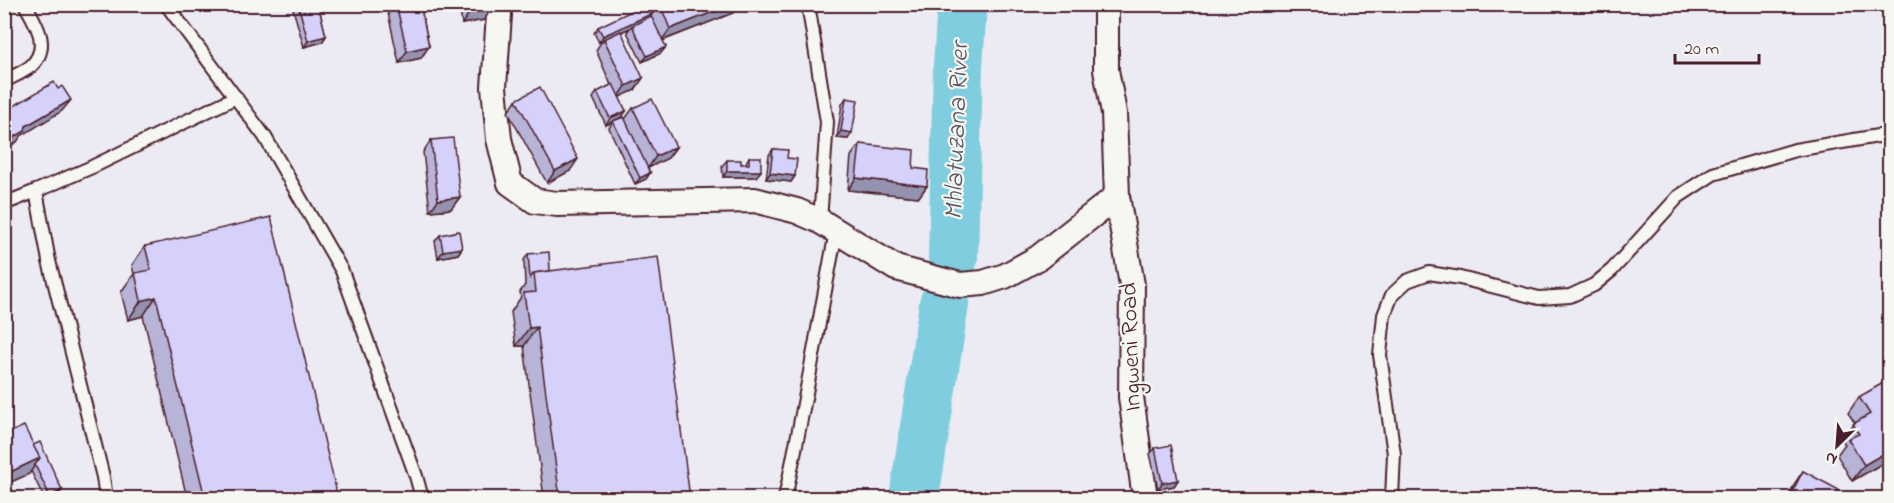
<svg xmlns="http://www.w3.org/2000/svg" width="1894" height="503" font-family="'Indie Flower',sans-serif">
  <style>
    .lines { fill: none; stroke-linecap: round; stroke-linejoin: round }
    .river { stroke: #81cde0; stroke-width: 50 }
    .service-casing { stroke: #4a1f2b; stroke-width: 16 }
    .minor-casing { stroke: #4a1f2b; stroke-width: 28 }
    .service { stroke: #f6f6f2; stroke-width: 12 }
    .minor { stroke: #f6f6f2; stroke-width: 24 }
    .wall { fill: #b7b4d7; stroke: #4a1f2b; stroke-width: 1.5 }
    .shaded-wall { fill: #9592af; stroke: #4a1f2b; stroke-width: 1.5 }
    .building { fill: #d5d1fa; stroke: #4a1f2b; stroke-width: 1.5 }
    .labels { text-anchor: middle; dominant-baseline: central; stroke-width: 4.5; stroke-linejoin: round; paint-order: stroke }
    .street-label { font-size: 24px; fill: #4a1f2b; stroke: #f6f6f2 }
    .water-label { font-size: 26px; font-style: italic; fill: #5a5361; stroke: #f6f6f2 }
  </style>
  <rect width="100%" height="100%" fill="#ecebf4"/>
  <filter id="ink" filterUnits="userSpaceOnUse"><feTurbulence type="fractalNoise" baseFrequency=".0167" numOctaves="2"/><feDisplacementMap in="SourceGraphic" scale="12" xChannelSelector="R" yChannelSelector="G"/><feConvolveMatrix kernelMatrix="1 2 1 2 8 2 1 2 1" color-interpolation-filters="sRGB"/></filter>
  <g filter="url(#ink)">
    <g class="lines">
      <g class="river">
        <polyline points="953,258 958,66 962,4"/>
        <polyline points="914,498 944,304"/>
      </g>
      <defs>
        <g id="service">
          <polyline points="166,4 265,137 342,271 416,476 422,498"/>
          <polyline points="808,4 827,122 820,221"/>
          <path d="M4,81C13,76 28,71 34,63C50,44 35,22 25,4"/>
          <polyline points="4,204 36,191"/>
          <polyline points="106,498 103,477 49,261 36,191 92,167 236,97"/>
          <path d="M785,498C804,410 819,321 836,232"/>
          <polyline points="1392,498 1394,454 1380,355 1384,315 1392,295 1407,281 1429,273 1460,278 1539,298 1570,296 1594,285 1612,270 1678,197 1713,174 1795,150 1878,136 1890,136"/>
        </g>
        <g id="minor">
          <polyline points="497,4 499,15 494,87 499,139 510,183 535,201 557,204 755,200 797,211 820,221 896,268 960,285 983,283 1005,276 1038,258 1117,196"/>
          <polyline points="1106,4 1106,70 1114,113 1117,196 1132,285 1131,397 1145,498"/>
        </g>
      </defs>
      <use href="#service" class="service-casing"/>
      <use href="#minor" class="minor-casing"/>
      <use href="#service" class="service"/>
      <use href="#minor" class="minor"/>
    </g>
    <g class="wall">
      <polygon points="296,4 318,4 326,36 322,42 304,47 293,9"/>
      <polygon points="386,4 420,4 429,46 421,58 399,63"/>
      <polygon points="459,4 492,4 484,20 462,24"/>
      <polygon points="649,4 739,4 733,13 662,41 666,47 661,53 642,62 627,32 630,28 621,32 635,90 619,97 626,111 622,117 606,125 593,98 597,92 611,85 596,50 602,41 599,42 594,33 598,27"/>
      <polygon points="846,98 848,139 837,138 842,104"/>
      <polygon points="516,100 570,171 547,183 508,112"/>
      <polygon points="633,108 676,147 668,158 648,168 650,173 646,179 635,184 609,128 613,121 625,119"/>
      <polygon points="431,140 460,197 451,209 430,211 423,152"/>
      <polygon points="860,144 927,186 919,197 848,190 851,156"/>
      <polygon points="773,149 787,158 795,176 791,182 766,179 769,155"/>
      <polygon points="749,157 756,177 723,177 722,166 727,160 741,164 745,164"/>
      <polygon points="440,235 462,248 458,254 438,258 435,241"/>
      <polygon points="145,246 338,498 187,498 143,316 128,320 121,292 134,274 132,265"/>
      <polygon points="528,254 550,271 690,498 544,498 524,346 516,346 511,312 521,297 520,292 525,285 524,260"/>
      <polygon points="1890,379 1890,459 1852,481 1837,455 1845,444 1842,440 1855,423 1848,413 1859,397"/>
      <polygon points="4,435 33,445 62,490 58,496 53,498 44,498 31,471 29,474 4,485"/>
      <polygon points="1155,448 1178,480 1174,486 1158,489 1150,454"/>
      <polygon points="1803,471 1834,498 1787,498 1795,483"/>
    </g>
    <g class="shaded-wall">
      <polygon points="281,4 292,4 286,6"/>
      <polygon points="733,4 739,4 733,13 661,41 670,29"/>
      <polygon points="899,4 910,4 908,7 897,7"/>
      <polygon points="492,8 484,20 462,24 470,12"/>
      <polygon points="653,13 648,20 632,26 630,28 604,40 604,39 602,41 599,42 603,36"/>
      <polygon points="326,36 322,42 304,47 308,41"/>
      <polygon points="429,46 421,58 399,63 407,51"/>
      <polygon points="666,47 661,53 642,62 647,56"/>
      <polygon points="643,78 635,90 618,98 626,86"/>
      <polygon points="71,100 62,111 21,136 17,142 4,150 4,143 26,126"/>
      <polygon points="626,111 622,117 606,125 610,118"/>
      <polygon points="841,131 852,133 848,139 837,138"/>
      <polygon points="676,147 668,158 648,168 656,156"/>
      <polygon points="578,159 570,171 547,183 555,171"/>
      <polygon points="727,171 761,171 756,177 723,177"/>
      <polygon points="650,173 646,179 635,184 640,178"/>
      <polygon points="770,173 795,176 791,182 766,179"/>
      <polygon points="856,178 927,186 919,197 848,190"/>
      <polygon points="460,197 451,209 430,211 438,200"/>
      <polygon points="462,248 458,254 438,258 443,251"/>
      <polygon points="156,297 143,316 128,320 141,301"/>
      <polygon points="537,327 524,346 516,346 529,328"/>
      <polygon points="1890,450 1890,459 1852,481 1864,465"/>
      <polygon points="40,458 29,474 4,485 4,475"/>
      <polygon points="1178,480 1174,486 1158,489 1162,483"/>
      <polygon points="62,490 58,496 53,498 48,498 50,496"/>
    </g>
    <g class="building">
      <polygon points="298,4 318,4 326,36 308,41"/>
      <polygon points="396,4 420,4 429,46 407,51"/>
      <polygon points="469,4 492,4 492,8 470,12"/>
      <polygon points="646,4 649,4 653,13 603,36 598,27"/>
      <polygon points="660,4 733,4 670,29"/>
      <polygon points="651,16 666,47 647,56 632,26"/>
      <polygon points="621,31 643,78 626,86 604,39"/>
      <polygon points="54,82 58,89 62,86 71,100 26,126 25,131 4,143 4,112"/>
      <polygon points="613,84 626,111 610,118 597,92"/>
      <polygon points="540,87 578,159 555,171 516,100"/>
      <polygon points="846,98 858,100 852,133 841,131"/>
      <polygon points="652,99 676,147 656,156 633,108"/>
      <polygon points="624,117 650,173 640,178 613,121"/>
      <polygon points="453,138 460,197 438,200 431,140"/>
      <polygon points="860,144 914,150 913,168 928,170 927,186 856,178"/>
      <polygon points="773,149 788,150 787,158 797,159 795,176 770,173"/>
      <polygon points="749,157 761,157 761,171 727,171 727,160 741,160 741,164 749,164"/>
      <polygon points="271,217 338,498 205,498 156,297 141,301 135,273 151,270 145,246"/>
      <polygon points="459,231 462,248 443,251 440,235"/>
      <polygon points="549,252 550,271 534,273 530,278 528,254"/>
      <polygon points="658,257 690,498 560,498 537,327 529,328 524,293 536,292 534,273"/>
      <polygon points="1890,379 1890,450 1864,465 1848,439 1859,434 1853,424 1870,414 1859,397"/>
      <polygon points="24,426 40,458 4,475 4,435"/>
      <polygon points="40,442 62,490 50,496 35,465 40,458 33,445"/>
      <polygon points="1171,445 1178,480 1162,483 1155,448"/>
      <polygon points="1803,471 1839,490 1834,498 1789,498"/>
    </g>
  </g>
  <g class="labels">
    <g class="street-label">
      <text transform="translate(1132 347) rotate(-92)">Ingweni Road</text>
    </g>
    <g class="water-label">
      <text transform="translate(958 131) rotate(-88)">Mhlatuzana River</text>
    </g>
  </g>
  <rect width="1894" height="503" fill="none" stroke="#f6f6f2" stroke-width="24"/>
  <rect x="12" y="12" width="1870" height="479" fill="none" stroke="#4a1f2b" stroke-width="2" filter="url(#ink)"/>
  <g transform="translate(1837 446) rotate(205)" stroke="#f6f6f2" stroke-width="4.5" paint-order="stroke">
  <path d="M0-4.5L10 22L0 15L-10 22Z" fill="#4a1f2b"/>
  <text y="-9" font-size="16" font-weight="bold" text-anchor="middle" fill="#4a1f2b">N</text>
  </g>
  <path d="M1675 54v9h84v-9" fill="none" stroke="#4a1f2b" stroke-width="3"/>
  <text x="1684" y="54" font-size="18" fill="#4a1f2b" stroke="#f6f6f2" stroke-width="4.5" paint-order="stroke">20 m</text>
</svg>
